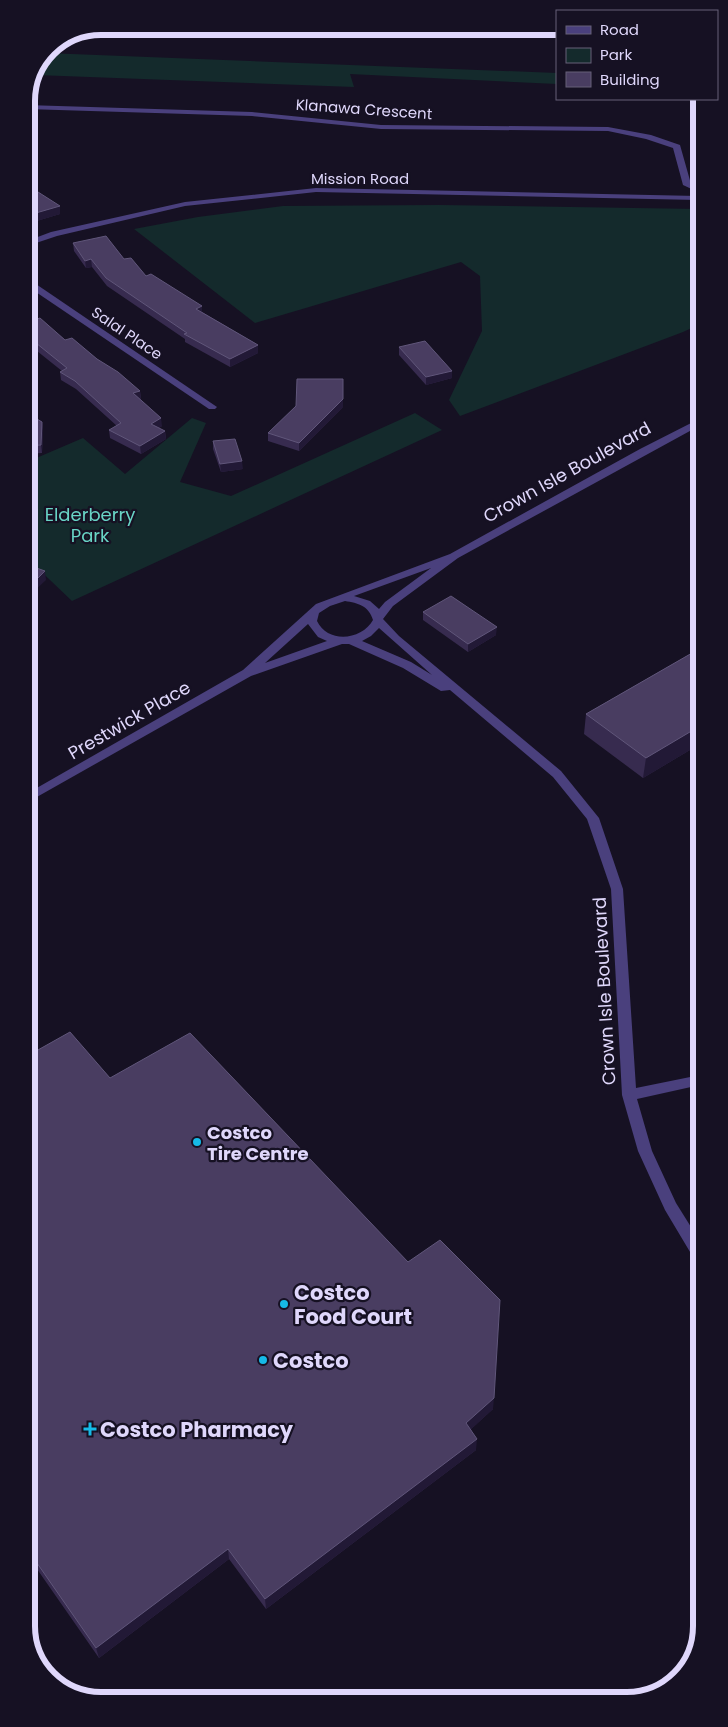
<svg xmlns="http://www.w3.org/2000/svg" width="728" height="1727" font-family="Poppins,sans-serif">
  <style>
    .green { fill: #142a2c }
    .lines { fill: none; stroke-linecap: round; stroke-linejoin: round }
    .minor { fill: #4a407d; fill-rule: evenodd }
    .wall { fill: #372b4f }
    .shaded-wall { fill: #221936 }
    .building { fill: #493d61; stroke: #60567a }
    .poi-dot { fill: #16bae7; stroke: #161123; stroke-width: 2 }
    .labels { text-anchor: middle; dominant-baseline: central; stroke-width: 4.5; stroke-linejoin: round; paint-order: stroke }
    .far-street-label { font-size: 15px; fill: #dfd7fb; stroke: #161123 }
    .street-label { font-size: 18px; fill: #dfd7fb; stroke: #161123 }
    .park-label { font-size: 18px; fill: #69d4c6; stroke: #161123 }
    .poi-label { font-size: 18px; font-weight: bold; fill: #dfd7fb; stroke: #161123; text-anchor: start }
    .near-poi-label { font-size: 21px; font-weight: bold; fill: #dfd7fb; stroke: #161123; text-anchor: start }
    .rim { fill: none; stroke: #dfd7fb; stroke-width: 6 }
  </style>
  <rect width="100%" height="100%" fill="#161123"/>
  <g class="green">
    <polygon points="46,53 557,73 557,84 350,74 354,87 36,75"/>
    <polygon points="439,205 698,209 698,325 683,332 460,416 449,400 482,331 480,276 461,262 255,323 134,229 198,217 283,206"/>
    <polygon points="415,413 442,430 72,601 28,559 27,462 83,438 125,474 192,418 206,423 180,482 231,496"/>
  </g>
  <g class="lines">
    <g class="minor">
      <polygon points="26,105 252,112 381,125 608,127 651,135 680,145 691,184 698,187 698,192 683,185 673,148 646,139 608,131 381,129 252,116 26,109"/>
      <polygon points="316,188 698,196 698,200 316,192 185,206 57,236 27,246 27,241 51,232 185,202"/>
      <polygon points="27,279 30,280 217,407 215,409 209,409 27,286"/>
      <path d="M699,419V426L458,558L393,606L383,619L399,636L561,771L599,818L623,889L636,1088L700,1075V1085L637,1099L652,1151L676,1203L701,1243V1263L696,1262L665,1210L638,1151L622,1095L611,889L587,819L553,777L450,690L441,691L403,668L349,644H342L251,676L28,802V793L243,670L316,604L450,554L640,449ZM431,568L385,602L379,609L370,601L354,596ZM345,601C358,603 369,606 373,620C362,640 328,644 317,621L319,613L330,606ZM308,624L318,637L327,641L265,663ZM379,628L432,675L411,662L362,641L371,636Z"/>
    </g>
  </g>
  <g class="wall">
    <polygon points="27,185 60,214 30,223 27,220"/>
    <polygon points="73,243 124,259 146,276 202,312 258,345 258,353 230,367 185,342 185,339 107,286 92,267 86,268 74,251"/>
    <polygon points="27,311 65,340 97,359 140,391 141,399 140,399 162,426 159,428 165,431 166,439 141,454 110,438 109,430 117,426 76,389 61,380 60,372 62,371 37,351 27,354"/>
    <polygon points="399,347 452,378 426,385 399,355"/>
    <polygon points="343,407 299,451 268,441 268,433"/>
    <polygon points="27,413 42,422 43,430 42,453 27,454"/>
    <polygon points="213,441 243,469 221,472 213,449"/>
    <polygon points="423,612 496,635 468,652 423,620"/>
    <polygon points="699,649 700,744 643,778 584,734 586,714"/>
    <polygon points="29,1055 110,1078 493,1409 471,1429 476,1450 266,1609 229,1559 99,1658 30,1559"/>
  </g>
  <g class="shaded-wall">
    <polygon points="60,206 60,214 30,223 29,215"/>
    <polygon points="91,259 92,267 86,268 85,261"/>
    <polygon points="202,306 202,314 196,309"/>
    <polygon points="36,343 37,351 27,354 27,346"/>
    <polygon points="258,345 258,353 230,367 230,359"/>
    <polygon points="452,371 452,378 426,385 426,377"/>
    <polygon points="343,379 343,407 299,451 299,443"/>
    <polygon points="140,391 141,399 134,401 133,393"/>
    <polygon points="161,418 162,426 152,432 151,424"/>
    <polygon points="42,422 43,430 42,453 41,445"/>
    <polygon points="165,431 166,439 141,454 140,446"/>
    <polygon points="242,461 243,469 221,472 220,464"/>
    <polygon points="45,571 46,580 28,597 28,588"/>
    <polygon points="497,627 496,635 468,652 468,644"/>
    <polygon points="700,726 700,744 643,778 646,758"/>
    <polygon points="494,1398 493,1409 466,1434 466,1423"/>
    <polygon points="477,1439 476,1450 266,1609 265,1599"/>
    <polygon points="228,1549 229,1559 99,1658 96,1648"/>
  </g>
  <g class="building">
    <polygon points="27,185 60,206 29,215 27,213"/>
    <polygon points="106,236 124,259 131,258 146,276 151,274 202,306 196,309 258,345 230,359 184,334 187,333 106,278 91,259 85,261 73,243"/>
    <polygon points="27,311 37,319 40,318 65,340 72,338 97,359 118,372 140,391 133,393 161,418 151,424 165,431 140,446 109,430 121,423 75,381 60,372 67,368 36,343 27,346"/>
    <polygon points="425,341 452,371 426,377 399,347"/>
    <polygon points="297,379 343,379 343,399 299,443 268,433 296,406"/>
    <polygon points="27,413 42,422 41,445 27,446"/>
    <polygon points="235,439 242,461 220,464 213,441"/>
    <polygon points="28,565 45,571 28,588"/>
    <polygon points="451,596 497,627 468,644 423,612"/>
    <polygon points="699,649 700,726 646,758 586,714"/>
    <polygon points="70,1032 110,1078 190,1033 408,1262 440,1240 500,1300 494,1398 466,1423 477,1439 265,1599 228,1549 96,1648 30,1553 29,1055"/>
  </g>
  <g class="poi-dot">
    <circle cx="197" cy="1142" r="5"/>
    <circle cx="284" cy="1304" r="5"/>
    <circle cx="263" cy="1360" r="5"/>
    <path d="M87.5 1421.5h5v5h5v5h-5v5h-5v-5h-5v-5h5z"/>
  </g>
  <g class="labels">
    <g class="far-street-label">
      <text transform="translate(364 109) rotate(4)">Klanawa Crescent</text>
      <text x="360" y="178">Mission Road</text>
      <text transform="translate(127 333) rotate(34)">Salal Place</text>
    </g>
    <g class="street-label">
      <text transform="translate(567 472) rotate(-29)">Crown Isle Boulevard</text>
      <text transform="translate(129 720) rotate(-30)">Prestwick Place</text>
      <text transform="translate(604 991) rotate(-93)">Crown Isle Boulevard</text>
    </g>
    <g class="park-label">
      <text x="90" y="514">Elderberry<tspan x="90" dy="21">Park</tspan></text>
    </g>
    <g class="poi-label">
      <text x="207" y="1132">Costco<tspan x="207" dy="21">Tire Centre</tspan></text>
    </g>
    <g class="near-poi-label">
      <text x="294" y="1292">Costco<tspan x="294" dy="24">Food Court</tspan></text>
      <text x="273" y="1360">Costco</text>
      <text x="100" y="1429">Costco Pharmacy</text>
    </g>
  </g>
  <path d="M0 0H728V1727H0ZM101 35H627A66 66 0 0 1 693 101V1626A66 66 0 0 1 627 1692H101A66 66 0 0 1 35 1626V101A66 66 0 0 1 101 35Z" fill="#161123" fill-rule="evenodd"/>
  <path class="rim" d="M101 35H627A66 66 0 0 1 693 101V1626A66 66 0 0 1 627 1692H101A66 66 0 0 1 35 1626V101A66 66 0 0 1 101 35Z"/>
  <rect x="556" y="10" width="162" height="90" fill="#161123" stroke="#666079"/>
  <rect x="566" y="26" width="25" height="8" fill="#4a407d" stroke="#666079"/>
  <text x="600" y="35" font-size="15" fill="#dfd7fb">Road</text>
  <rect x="566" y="48" width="25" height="15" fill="#142a2c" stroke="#666079"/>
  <text x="600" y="60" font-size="15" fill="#dfd7fb">Park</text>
  <rect x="566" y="72" width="25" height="15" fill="#493d61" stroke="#666079"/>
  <text x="600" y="85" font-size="15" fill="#dfd7fb">Building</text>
</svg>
